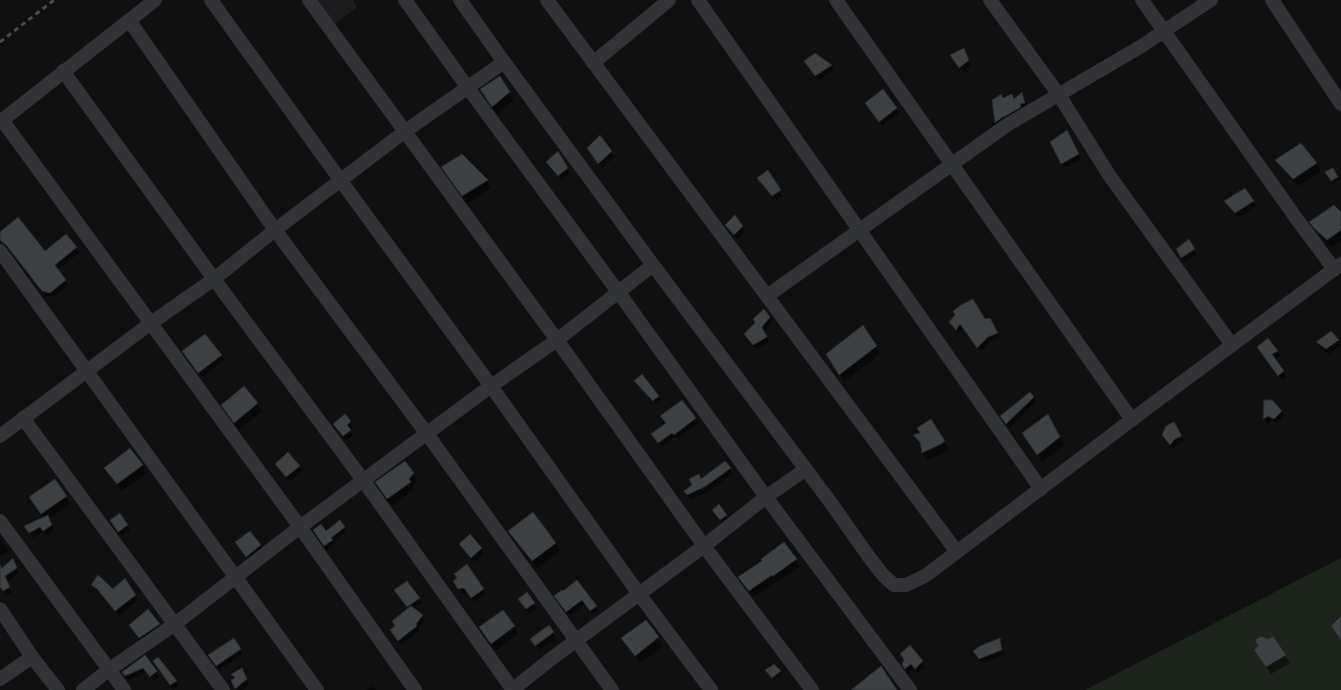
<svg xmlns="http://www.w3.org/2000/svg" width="1341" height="690" font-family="Barlow,sans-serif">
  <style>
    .built { fill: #1c1c1e }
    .green { fill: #1c241c }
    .shadow { fill: #0007; fill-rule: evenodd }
    .building { fill: #3e4144; stroke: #2a2a2d }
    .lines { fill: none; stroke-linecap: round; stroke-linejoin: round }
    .minor { stroke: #313336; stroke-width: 14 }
    .rail { stroke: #484b4f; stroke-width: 3; stroke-dasharray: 5 4; stroke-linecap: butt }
  </style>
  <rect width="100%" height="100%" fill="#101011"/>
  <polygon class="built" points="317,0 353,0 357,7 335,24"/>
  <polygon class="green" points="1341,558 1341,690 1085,690"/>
  <g class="shadow">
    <polygon points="815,54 831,66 834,70 818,80 808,66"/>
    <polygon points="966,54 971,65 963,72 954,60"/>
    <polygon points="500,77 514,100 497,114 481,90"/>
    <polygon points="1022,93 1026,100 1029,111 1000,130 996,123 993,101 1003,99 1014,100"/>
    <polygon points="869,108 896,108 899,113 882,126"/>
    <polygon points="600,137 614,157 602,168 591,153"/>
    <polygon points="1069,137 1081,159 1065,168 1051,142"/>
    <polygon points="1301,144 1317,164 1321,171 1298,186 1281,167 1277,160"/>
    <polygon points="557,152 570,173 561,180 547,162"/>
    <polygon points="462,155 487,181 491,188 467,203 447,175"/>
    <polygon points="1333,170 1339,179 1333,182 1327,174"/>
    <polygon points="767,172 783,196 776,200 758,178"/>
    <polygon points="1245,189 1256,206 1239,218 1225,201"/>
    <polygon points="1341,213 1341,241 1331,247 1320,236 1311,222"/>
    <polygon points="727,225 742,227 745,232 737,239"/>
    <polygon points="0,233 45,252 66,235 79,253 57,270 68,285 53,297 46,296 11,251 0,240"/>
    <polygon points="1189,241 1197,254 1184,262 1182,258"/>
    <polygon points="961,306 984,321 989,319 1000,338 990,341 981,352 963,328 959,334 954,327"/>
    <polygon points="763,310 772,323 764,332 769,342 757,349 748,339"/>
    <polygon points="1339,340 1341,345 1329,354 1320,347 1317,342"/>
    <polygon points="876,347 880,354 844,382 828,354"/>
    <polygon points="1277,351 1280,356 1274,359 1286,377 1282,380 1261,352"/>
    <polygon points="221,355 224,360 202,377 186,356"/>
    <polygon points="636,381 659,396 661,400 656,404"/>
    <polygon points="244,388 257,404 262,411 239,430 227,413"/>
    <polygon points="1034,397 1036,402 1009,428 1004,421"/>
    <polygon points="1265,401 1281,411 1284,416 1277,424 1272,420 1267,424 1264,419"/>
    <polygon points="1047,415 1064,445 1042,462 1028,441"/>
    <polygon points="662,416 695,418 698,423 677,439 675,437 662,447 656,439 667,424"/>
    <polygon points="350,422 353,427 349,430 353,435 346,441 334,424"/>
    <polygon points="1173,423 1184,441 1178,444 1173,449 1166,440"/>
    <polygon points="915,436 944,441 949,449 946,452 928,460 923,452 922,446"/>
    <polygon points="276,464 299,466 302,471 290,482"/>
    <polygon points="142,465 146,473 122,491 110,475"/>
    <polygon points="730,469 732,474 709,491 690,500 685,491 701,480"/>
    <polygon points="413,474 417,481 413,486 414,489 392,506 380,489"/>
    <polygon points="66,497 70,504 49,519 54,530 47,536 44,531 33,538 25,527 44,518 34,504"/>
    <polygon points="719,506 728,518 722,522 714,512"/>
    <polygon points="120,514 130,530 122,536 114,525"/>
    <polygon points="339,522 346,532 333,542 334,544 327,550 316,534 326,532"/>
    <polygon points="510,531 555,543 560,551 537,568"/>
    <polygon points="250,532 263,551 249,561 239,547"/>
    <polygon points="470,536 484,554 474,562 460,545"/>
    <polygon points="0,538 9,551 0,556"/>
    <polygon points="784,543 800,566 778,582 777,581 753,597 739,578 763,561"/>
    <polygon points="15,564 19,573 7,582 12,593 7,595 0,586 0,570"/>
    <polygon points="467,566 486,594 474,602 468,593 462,593 457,586 458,579"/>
    <polygon points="125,580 138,600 119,616 101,594 95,590 92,585 113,590"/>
    <polygon points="577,581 599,611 593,614 585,604 569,616 558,600"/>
    <polygon points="399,596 419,598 422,603 414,609 422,616 424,621 418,629 419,631 401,645 394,635 396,626 409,609"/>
    <polygon points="519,600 534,603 537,608 529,614"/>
    <polygon points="148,610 162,629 143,643 134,630"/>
    <polygon points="645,621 663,646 640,663 622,638"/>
    <polygon points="480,627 514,627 518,634 496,651"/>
    <polygon points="549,627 556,638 539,650 534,644"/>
    <polygon points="1273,637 1290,663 1271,674 1255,650"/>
    <polygon points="999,640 1002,644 1004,655 983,663 977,656"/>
    <polygon points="910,646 925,667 918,673 915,668 908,673 903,665"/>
    <polygon points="240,649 243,654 219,670 212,660"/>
    <path d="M145,657L159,677L154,681L146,672L128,681L123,673ZM148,666L128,676H127L131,672Z"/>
    <polygon points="158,659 177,681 179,686 173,690 157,667"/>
    <polygon points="774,665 782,674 774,680 768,673"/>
    <polygon points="232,674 244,674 249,685 243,690 236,690 233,680 235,679"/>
    <polygon points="373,686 376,690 366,690"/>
  </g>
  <g class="building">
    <polygon points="964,48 969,60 959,68 950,55"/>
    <polygon points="815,53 832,65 815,76 804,61"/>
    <polygon points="500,76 510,92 492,107 480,89"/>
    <polygon points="883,89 897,108 879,122 865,103"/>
    <polygon points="1022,92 1025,103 1020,104 1021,107 1004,117 1004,116 995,123 992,100 1001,94 1003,98 1012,94 1014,99"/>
    <polygon points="1067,130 1079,154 1061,164 1050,142"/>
    <polygon points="600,135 612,151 598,164 587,148"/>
    <polygon points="1301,143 1317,163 1293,179 1275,160"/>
    <polygon points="558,151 568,168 558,176 546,162"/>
    <polygon points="462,154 488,180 462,196 441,167"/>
    <polygon points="1333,168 1338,177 1331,181 1325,172"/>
    <polygon points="768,170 781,190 772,196 757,178"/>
    <polygon points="1245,188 1254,201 1235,213 1224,201"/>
    <polygon points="1334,205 1341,212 1341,230 1327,240 1315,229 1309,222"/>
    <polygon points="735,215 743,226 734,235 725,225"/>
    <polygon points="18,217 45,251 66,234 77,247 55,265 66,280 50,293 42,291 7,246 0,240 0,232"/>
    <polygon points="1189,239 1195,249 1181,258 1176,249"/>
    <polygon points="973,299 985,319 990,318 998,333 988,337 977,348 960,324 956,330 949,322 955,315 953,311 961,305"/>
    <polygon points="764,309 770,317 762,327 767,337 753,345 744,334 755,323 753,319"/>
    <polygon points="863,325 877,346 839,375 826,354"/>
    <polygon points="1331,331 1339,340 1326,349 1316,342"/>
    <polygon points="205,334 222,355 198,373 182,351"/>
    <polygon points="1268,338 1278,351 1272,354 1284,371 1278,376 1257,347"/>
    <polygon points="642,374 659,396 653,401 634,381"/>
    <polygon points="244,386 258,403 234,423 221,405"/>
    <polygon points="1030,392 1034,397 1006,424 1000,416"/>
    <polygon points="682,400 696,418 674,435 672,433 658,443 651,434 666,423 660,416"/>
    <polygon points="1264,400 1272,400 1282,411 1274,419 1268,416 1263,419"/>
    <polygon points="345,414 351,421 347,425 351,430 343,436 333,424"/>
    <polygon points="1048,414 1060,437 1037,455 1022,433"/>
    <polygon points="931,419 945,441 941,444 922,453 920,442 913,435 920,433 917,428"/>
    <polygon points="1174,422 1182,436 1175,439 1170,445 1162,435 1166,426"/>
    <polygon points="130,448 143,465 117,484 104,468"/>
    <polygon points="288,452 300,466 286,477 275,464"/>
    <polygon points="405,461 414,473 409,479 411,482 387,499 375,482"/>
    <polygon points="725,461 731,468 706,486 687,495 684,491 692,485 689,479 699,474 701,479"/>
    <polygon points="55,479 67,496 41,514 29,497"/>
    <polygon points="719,504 727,515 720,520 712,510"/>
    <polygon points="533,512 556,543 532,561 508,531"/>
    <polygon points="120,513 128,525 118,532 110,520"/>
    <polygon points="48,515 52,525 43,531 40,527 29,533 24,526"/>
    <polygon points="340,520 345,527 331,538 333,540 324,546 313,530 321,524 326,531"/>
    <polygon points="250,531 261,545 246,557 235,542"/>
    <polygon points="470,534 482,548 471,558 459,544"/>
    <polygon points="784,542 797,559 773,576 772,575 749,591 738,577 762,561 761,559"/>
    <polygon points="13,558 17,568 5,576 10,587 3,591 0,587 0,565 2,568"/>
    <polygon points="467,564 484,589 471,598 464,588 458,589 453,581 457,578 454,574"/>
    <polygon points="98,575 113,589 125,578 136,595 115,611 97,589 91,585"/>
    <polygon points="577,580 597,606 590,611 582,600 566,612 554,596 562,590 563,591"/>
    <polygon points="407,581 420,598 407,607 394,590"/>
    <polygon points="527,592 535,603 526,609 518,599"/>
    <polygon points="411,606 423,615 416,624 417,626 398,641 390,630 395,626 392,621"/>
    <polygon points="148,609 160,624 139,638 129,625"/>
    <polygon points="503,610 515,626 491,644 479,627"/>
    <polygon points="1341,616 1341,640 1331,626"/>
    <polygon points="646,620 659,637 635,656 621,638"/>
    <polygon points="549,625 554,632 535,646 530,639"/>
    <polygon points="1261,636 1268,639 1273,636 1286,655 1266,667 1254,650 1258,646 1255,640"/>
    <polygon points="234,638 241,649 216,666 208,655"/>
    <polygon points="1000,638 1002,650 979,659 973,651 980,646"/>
    <polygon points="910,645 923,661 915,669 911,664 905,669 902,665 904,659 900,654"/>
    <polygon points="145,655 157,671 150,677 143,668 125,676 122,672"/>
    <polygon points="158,657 177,681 170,685 153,661"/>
    <polygon points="774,664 781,671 772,678 765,670"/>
    <polygon points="881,666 897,690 851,690"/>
    <polygon points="242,668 247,679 235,689 231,680 235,678 231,674"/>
  </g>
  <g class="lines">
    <g class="minor">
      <polyline points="211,0 341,181 491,386 639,594 711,690"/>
      <polyline points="309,0 557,340 704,546 812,690"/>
      <polyline points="405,0 468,88 619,293 766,497 910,690"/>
      <polyline points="460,0 504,62"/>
      <polyline points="547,0 957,552"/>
      <polyline points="698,0 1041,489"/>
      <polyline points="836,0 1132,420"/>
      <polyline points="990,0 1059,95 1109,175 1232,345"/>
      <polyline points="1142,0 1296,218 1334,269"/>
      <polyline points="1272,0 1341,104"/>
      <polyline points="129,20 275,230 427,434 612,690"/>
      <polyline points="593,63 669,0"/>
      <polyline points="63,71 214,279 363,480 513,690"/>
      <polyline points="2,120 300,527 415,690"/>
      <polyline points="0,122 155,0"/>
      <polyline points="0,251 317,690"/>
      <polyline points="767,296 1007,125 1140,47 1211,0"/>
      <polyline points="23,418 223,690"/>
      <polyline points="0,436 151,323 214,279 275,230 404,132 504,62 653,265 831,503 869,557 883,575 894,585 906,585 925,576 1150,406 1341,264"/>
      <polyline points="0,521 124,690"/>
      <polyline points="0,609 32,657 0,679"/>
      <polyline points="32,657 58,690"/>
      <polyline points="83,690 110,669 175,624 300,527 491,386 557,340 653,265"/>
      <polyline points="512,690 551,659 704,546 766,497 806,469"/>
    </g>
    <polyline class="rail" points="0,42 54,0"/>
  </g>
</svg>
